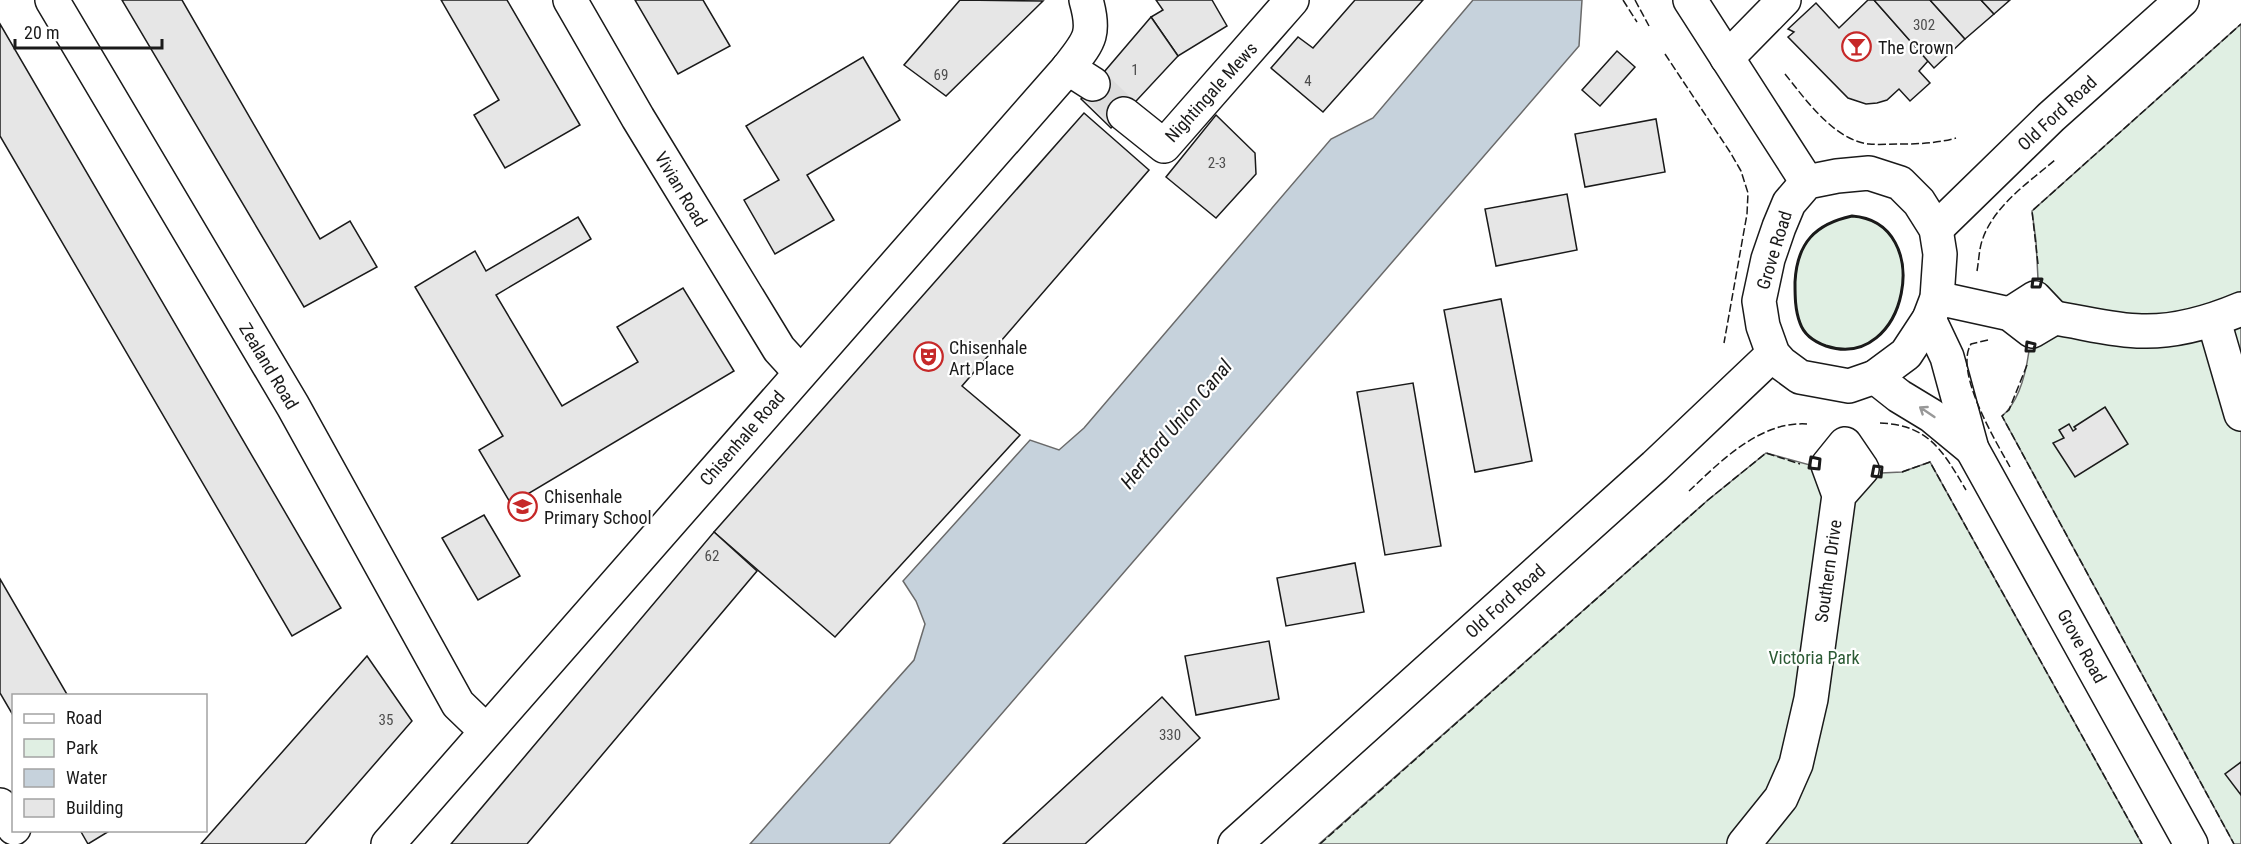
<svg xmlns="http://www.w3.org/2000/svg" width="2241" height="844" font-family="'Roboto Condensed',sans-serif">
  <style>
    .green { fill: #e0efe3; stroke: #6a6a6a; stroke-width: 1.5 }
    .water { fill: #c6d2dc; stroke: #6a6a6a; stroke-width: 1.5 }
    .building { fill: #e6e6e6; stroke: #1a1a1a; stroke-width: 1.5 }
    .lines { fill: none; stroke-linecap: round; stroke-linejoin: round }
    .minor-tunnel { stroke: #ddd; stroke-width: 33; stroke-dasharray: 33 16; stroke-linecap: butt }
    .pedestrian-casing { stroke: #1a1a1a; stroke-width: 36 }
    .minor-casing { stroke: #1a1a1a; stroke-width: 36 }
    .secondary-casing { stroke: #1a1a1a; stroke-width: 36 }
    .primary-casing { stroke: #1a1a1a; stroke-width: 36 }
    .pedestrian { stroke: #fff; stroke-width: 33 }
    .minor { stroke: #fff; stroke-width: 33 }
    .secondary { stroke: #fff; stroke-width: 33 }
    .primary { stroke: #fff; stroke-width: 33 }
    .fence { stroke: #1a1a1a; stroke-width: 1.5; stroke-dasharray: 8 3; stroke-linecap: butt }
    .wall { stroke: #1a1a1a; stroke-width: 3 }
    .oneway { stroke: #989898 }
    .labels { text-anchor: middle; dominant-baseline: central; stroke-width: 4.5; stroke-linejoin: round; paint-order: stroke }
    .number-label { font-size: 15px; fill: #4d4d4d }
    .poi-label { font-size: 18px; fill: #1a1a1a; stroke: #fff; text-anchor: start }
    .street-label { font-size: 18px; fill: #1a1a1a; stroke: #fff }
    .park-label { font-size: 18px; fill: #2b5a34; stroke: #fff }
    .water-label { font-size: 20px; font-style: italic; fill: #1a1a1a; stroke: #fff }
  </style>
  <rect width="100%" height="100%" fill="#fff"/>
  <g class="green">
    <path d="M2241,24V844H2234L2002,416C2019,402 2026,372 2029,351H2034L2035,344L2042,280L2038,279L2036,241L2032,211Z"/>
    <path d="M1852,216C1937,222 1907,373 1826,346C1815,342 1804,335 1800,323C1795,310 1795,296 1795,282C1797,243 1815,224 1852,216Z"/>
    <polygon points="1766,453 1810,465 1810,468 1880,477 1881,473 1902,472 1930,462 2142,844 1319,844 1708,500"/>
  </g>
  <polygon class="water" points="1473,0 1582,0 1579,46 889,844 750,844 914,660 925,624 916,601 903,581 1030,440 1059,450 1084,428 1331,139 1373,118"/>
  <g class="building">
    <polygon points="122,0 182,0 320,239 350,221 377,267 304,307"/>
    <polygon points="441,0 507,0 580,125 505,168 474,115 499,100"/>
    <polygon points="635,0 703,0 730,46 678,74"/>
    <polygon points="960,0 1043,1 946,96 904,65"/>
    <polygon points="1156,0 1212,0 1227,26 1178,56 1151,17 1163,10"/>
    <polygon points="1355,0 1423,0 1323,112 1271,68 1298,37 1313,48"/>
    <polygon points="1868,0 1874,0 1928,61 1919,71 1930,83 1910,101 1899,89 1887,100 1877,103 1866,104 1848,98 1788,37 1794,32 1788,29 1816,3 1839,28"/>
    <polygon points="1874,0 1930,0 1965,39 1934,68"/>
    <polygon points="1930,0 1981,0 1994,14 1965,39"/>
    <polygon points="1981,0 2010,0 1994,14"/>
    <polygon points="1151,17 1178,56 1111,128 1081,99"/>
    <polygon points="0,24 341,608 292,636 0,136"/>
    <polygon points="1617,51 1635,67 1600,106 1582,90"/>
    <polygon points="863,57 900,120 807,175 834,220 775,254 744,200 779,180 746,126"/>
    <polygon points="1084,113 1149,170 962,386 1020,435 835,637 714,532"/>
    <polygon points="1216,115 1255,153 1256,174 1216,218 1166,177"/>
    <polygon points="1656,119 1665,172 1585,187 1575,134"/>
    <polygon points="1567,194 1577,250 1496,266 1485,209"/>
    <polygon points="578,217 591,239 496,295 562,406 638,362 617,327 683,288 734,371 511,504 479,450 503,436 415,287 475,251 486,271"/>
    <polygon points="1501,299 1532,461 1475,472 1444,310"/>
    <polygon points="1413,383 1441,546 1385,555 1357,392"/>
    <polygon points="2105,407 2128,444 2075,477 2053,443 2064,438 2059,430 2069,424 2073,431 2076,429 2074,427"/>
    <polygon points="484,515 520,576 478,600 442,538"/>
    <polygon points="714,532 757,571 527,844 451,844"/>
    <polygon points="1355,563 1364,612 1286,626 1277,578"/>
    <polygon points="0,579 68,696 14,696 14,717 0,693"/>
    <polygon points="1269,641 1279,699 1196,715 1185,656"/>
    <polygon points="367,656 412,721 305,844 201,844"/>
    <polygon points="1162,697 1200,738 1085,844 1003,844"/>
    <polygon points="2241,762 2241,795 2225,774"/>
    <polygon points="80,830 111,830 88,844"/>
  </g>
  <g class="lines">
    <polyline class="minor-tunnel" points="1093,84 1124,114"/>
    <defs>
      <g id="pedestrian">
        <polyline points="1937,298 2010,314 2032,331 2054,318"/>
        <polyline points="2010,314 2035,298 2054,318"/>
        <path d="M2054,318C2082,322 2114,331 2142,331C2176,332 2210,322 2241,309"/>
        <polyline points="2214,321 2241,414"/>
        <polyline points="1744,844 1781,798 1796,764 1811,699 1839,495 1828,465 1845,444 1862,469 1839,495"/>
      </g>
      <g id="minor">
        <polyline points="52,0 293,406 458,704 486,731"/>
        <polyline points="570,0 638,118 779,349 800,372"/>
        <polyline points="1727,58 1784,0"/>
        <polyline points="1068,68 1093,84"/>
        <polyline points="1124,114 1164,146 1292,0"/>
        <polyline points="0,805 14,828"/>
        <path d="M388,844L1068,68C1089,41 1096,35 1086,0"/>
      </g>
      <g id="secondary">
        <polyline points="1936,229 2051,117 2182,0"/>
        <polyline points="1235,844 1655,466 1773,354"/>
      </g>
      <g id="primary">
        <polyline points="1690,0 1807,182"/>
        <polygon points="1869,173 1900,183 1919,202 1936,229 1940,254 1937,298 1929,319 1906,354 1875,377 1849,386 1800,377 1781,363 1773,354 1763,326 1759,301 1768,259 1779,227 1789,203 1807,182 1837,176"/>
        <polyline points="1929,319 1947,357 1972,449 2191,844"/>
        <polyline points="1875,377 1899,396 1932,416 1972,449"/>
      </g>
    </defs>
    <use href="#pedestrian" class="pedestrian-casing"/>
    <use href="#minor" class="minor-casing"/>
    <use href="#secondary" class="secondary-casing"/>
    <use href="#primary" class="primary-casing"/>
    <use href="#pedestrian" class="pedestrian"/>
    <use href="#minor" class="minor"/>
    <use href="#secondary" class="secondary"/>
    <use href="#primary" class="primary"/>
    <g class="fence">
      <polyline points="1623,0 1637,22"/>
      <polyline points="1635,0 1649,26"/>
      <polyline points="1665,54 1730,152 1741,171 1748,193 1747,214 1724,343"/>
      <path d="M1785,74C1806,100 1834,140 1869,144C1879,145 1891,144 1901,144C1920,144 1938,143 1956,138"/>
      <polyline points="2038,264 2032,211 2241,24"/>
      <path d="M1977,271C1979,260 1979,248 1983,238C1995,205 2029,182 2055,160"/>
      <path d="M1988,340L1971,344C1954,372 1995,440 2010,467"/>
      <polyline points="2027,365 2009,410 2002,416 2234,844"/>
      <path d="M1880,423C1929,425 1943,451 1966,490"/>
      <polyline points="1902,472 1930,462 2142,844"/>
      <path d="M1689,491C1721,461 1760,421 1807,424"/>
      <polyline points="1320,844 1708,500 1766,453 1800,464"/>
    </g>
    <g class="wall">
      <path d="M1852,216C1937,222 1907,373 1826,346C1815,342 1804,335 1800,323C1795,310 1795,296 1795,282C1797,243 1815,224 1852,216Z"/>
      <polygon points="2033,279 2042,279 2040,287 2032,287"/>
      <polygon points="2027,342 2035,344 2034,351 2026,351"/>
      <polygon points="1811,457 1820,459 1819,469 1809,468"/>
      <polygon points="1874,466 1882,467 1881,477 1872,476"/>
    </g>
  </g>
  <defs><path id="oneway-shaft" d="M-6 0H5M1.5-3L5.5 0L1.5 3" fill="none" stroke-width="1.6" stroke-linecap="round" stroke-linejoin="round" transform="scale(1.5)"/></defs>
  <use class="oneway" href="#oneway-shaft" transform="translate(1927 412) rotate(-146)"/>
  <defs>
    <symbol id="bar-ring" viewBox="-11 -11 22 22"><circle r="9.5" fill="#fff" stroke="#c62828" stroke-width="1.5"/><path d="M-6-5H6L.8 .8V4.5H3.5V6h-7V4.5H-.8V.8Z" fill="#c62828"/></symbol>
    <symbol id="theatre-ring" viewBox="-11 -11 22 22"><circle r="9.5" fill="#fff" stroke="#c62828" stroke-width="1.5"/><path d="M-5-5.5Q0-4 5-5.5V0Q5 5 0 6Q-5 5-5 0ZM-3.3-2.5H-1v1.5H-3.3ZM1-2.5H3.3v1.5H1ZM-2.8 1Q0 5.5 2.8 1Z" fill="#c62828"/></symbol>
    <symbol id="school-ring" viewBox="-11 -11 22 22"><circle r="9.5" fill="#fff" stroke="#c62828" stroke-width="1.5"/><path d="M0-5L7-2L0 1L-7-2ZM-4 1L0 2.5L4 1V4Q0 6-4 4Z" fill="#c62828"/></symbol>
  </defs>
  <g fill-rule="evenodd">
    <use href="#bar-ring" x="1840" y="30" width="33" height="33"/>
    <use href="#theatre-ring" x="912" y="340" width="33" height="33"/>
    <use href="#school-ring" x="506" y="490" width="33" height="33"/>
  </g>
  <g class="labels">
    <g class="number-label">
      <text x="1924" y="25">302</text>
      <text x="1135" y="70">1</text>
      <text x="941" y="75">69</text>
      <text x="1308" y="81">4</text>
      <text x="1217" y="163">2-3</text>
      <text x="712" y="556">62</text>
      <text x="386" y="720">35</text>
      <text x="1170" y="735">330</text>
    </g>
    <g class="poi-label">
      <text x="1878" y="47">The Crown</text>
      <text x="949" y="347">Chisenhale<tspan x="949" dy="21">Art Place</tspan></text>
      <text x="544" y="496">Chisenhale<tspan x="544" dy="21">Primary School</tspan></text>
    </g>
    <g class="street-label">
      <text transform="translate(1211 92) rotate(-48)">Nightingale Mews</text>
      <text transform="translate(2057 113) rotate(-43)">Old Ford Road</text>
      <text transform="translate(681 189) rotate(59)">Vivian Road</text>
      <text transform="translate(1774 250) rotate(-73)">Grove Road</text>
      <text transform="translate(269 366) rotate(59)">Zealand Road</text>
      <text transform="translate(742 438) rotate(-49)">Chisenhale Road</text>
      <text transform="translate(1828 571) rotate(-82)">Southern Drive</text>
      <text transform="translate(1505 601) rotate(-42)">Old Ford Road</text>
      <text transform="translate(2082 646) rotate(61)">Grove Road</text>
    </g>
    <g class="park-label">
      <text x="1814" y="657">Victoria Park</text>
    </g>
    <g class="water-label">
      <text transform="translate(1176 424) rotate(-50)">Hertford Union Canal</text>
    </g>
  </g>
  <rect x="12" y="694" width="195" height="138" fill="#ffffff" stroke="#a3a3a3" stroke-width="1.5"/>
  <rect x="24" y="714" width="30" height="9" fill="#ffffff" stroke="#a3a3a3" stroke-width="1.5"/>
  <text x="66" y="724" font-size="18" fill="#1a1a1a">Road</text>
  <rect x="24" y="739" width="30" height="18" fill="#e0efe3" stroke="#a3a3a3" stroke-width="1.5"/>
  <text x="66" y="754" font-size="18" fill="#1a1a1a">Park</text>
  <rect x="24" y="769" width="30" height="18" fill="#c6d2dc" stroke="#a3a3a3" stroke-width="1.5"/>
  <text x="66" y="784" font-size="18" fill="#1a1a1a">Water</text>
  <rect x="24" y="799" width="30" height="18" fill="#e6e6e6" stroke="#a3a3a3" stroke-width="1.5"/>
  <text x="66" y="814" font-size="18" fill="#1a1a1a">Building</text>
  <path d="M15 39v9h147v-9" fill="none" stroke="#1a1a1a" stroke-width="3"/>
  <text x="24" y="39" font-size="18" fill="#1a1a1a" stroke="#ffffff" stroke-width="4.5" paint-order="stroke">20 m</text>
</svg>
